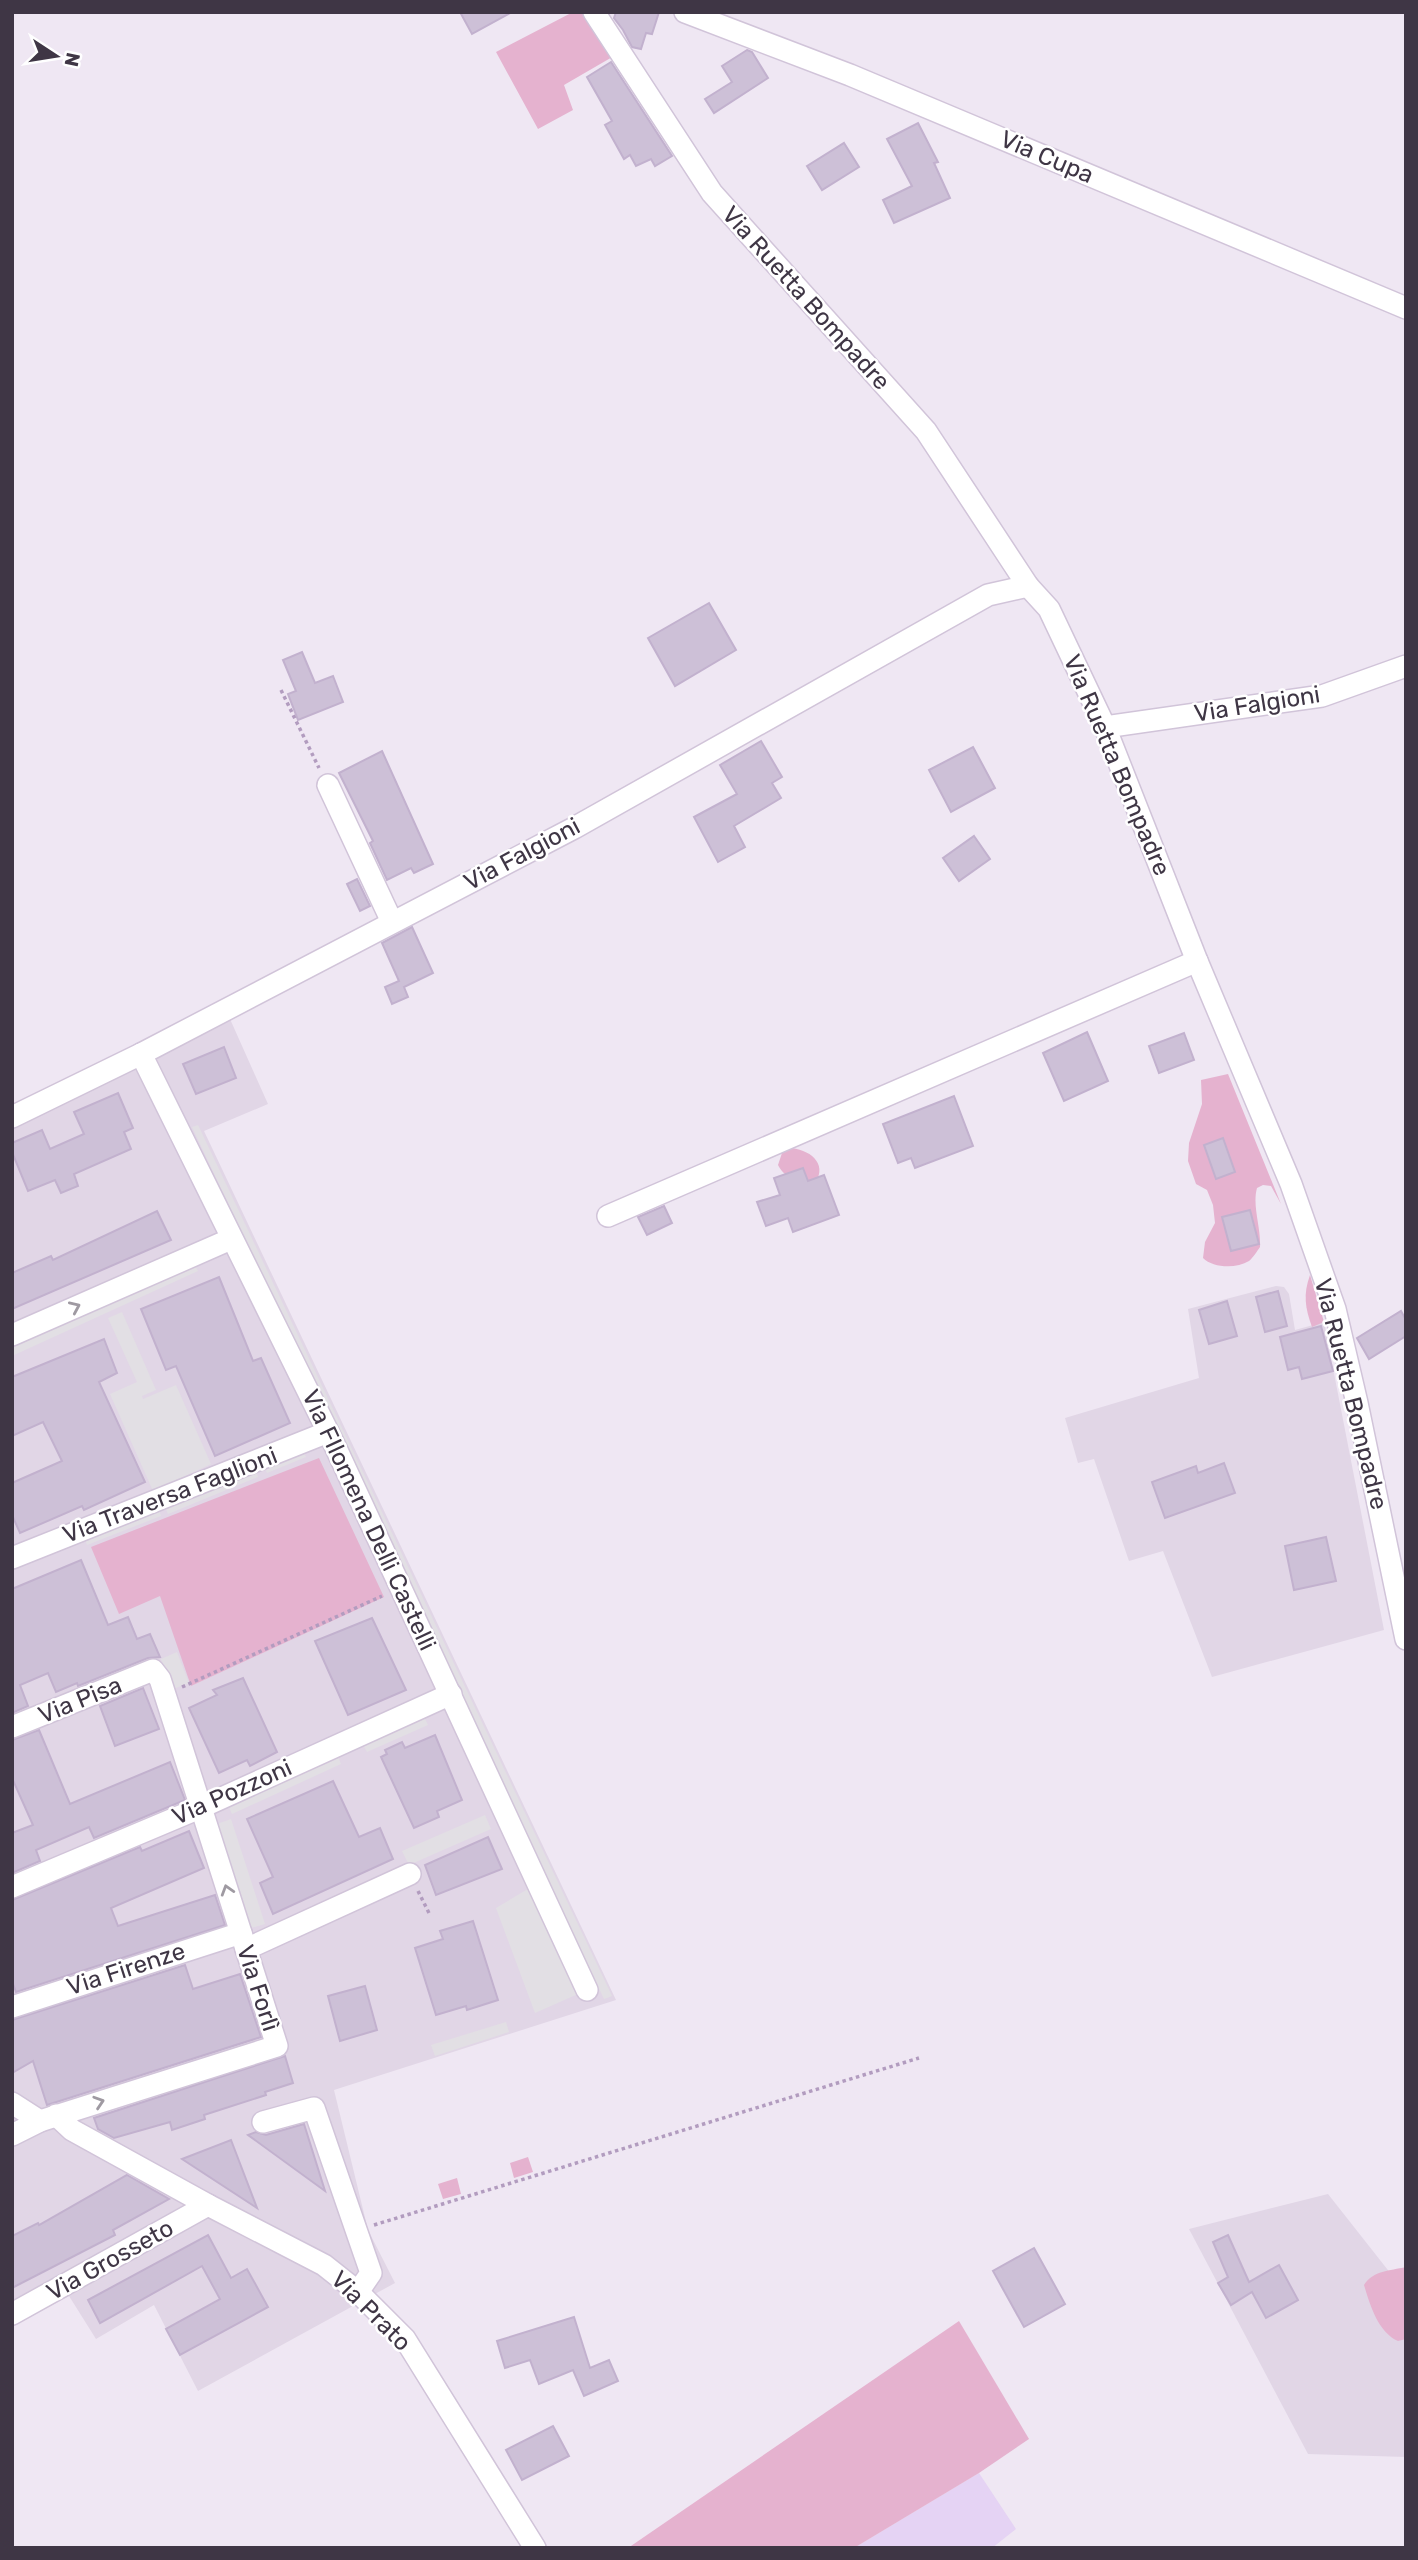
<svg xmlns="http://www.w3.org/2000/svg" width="1418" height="2560" font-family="Rubik,sans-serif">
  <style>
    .residential { fill: #e1d6e6 }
    .commercial { fill: #e5d3f4 }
    .green { fill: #e5b2cf }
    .parking { fill: #e2dfe4 }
    .building { fill: #cdc0d7; stroke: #c2b1ce; stroke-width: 2 }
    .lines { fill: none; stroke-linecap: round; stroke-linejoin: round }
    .minor-casing { stroke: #d1c4d9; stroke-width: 24 }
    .path { stroke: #b29cbf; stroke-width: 3.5; stroke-dasharray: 3.5 3.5; stroke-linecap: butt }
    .minor { stroke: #fff; stroke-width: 21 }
    .oneway { stroke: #9f9aa2 }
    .labels { text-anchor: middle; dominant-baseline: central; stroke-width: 5; stroke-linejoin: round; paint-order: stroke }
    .street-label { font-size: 24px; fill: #3f3645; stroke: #fff }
  </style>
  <rect width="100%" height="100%" fill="#efe7f3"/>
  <g class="residential">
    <polygon points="230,1019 268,1104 204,1131 616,2000 334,2090 368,2230 395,2283 198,2391 154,2305 96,2339 69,2296 12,2327 12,1126"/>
    <polygon points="1276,1286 1284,1287 1289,1294 1295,1330 1324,1322 1384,1630 1212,1677 1163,1551 1129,1561 1094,1459 1078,1463 1065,1418 1199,1378 1188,1309"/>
    <polygon points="1328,2194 1406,2293 1406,2457 1308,2454 1189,2229"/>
  </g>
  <polygon class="commercial" points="979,2473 1016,2529 992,2548 854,2548"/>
  <g class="green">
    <polygon points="573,12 586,12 614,56 564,85 573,110 538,129 496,52"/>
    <path d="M1228,1074L1281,1204L1271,1186L1263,1185L1257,1188C1252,1206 1261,1227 1260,1247C1257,1251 1253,1258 1249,1261C1236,1269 1213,1268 1203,1258L1205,1242L1215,1223L1213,1205L1207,1190L1196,1184L1188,1161L1189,1143L1202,1104L1201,1080Z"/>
    <path d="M792,1148C813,1151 829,1166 813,1186C799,1181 785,1179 778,1165L783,1150Z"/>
    <path d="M1310,1275L1324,1322L1312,1327C1305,1308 1303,1294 1310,1275Z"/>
    <polygon points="319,1458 384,1597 191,1686 160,1596 119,1614 91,1547"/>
    <polygon points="528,2157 533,2172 514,2178 510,2163"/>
    <polygon points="457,2178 461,2194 443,2199 438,2184"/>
    <path d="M1406,2267V2339L1398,2341C1378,2332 1370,2305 1364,2285C1374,2270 1389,2271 1406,2267Z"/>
    <polygon points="959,2321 1029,2439 979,2473 854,2548 628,2548"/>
  </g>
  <g class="parking">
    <polygon points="198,1125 612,1996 604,1999 192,1127"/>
    <polygon points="194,1264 198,1271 12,1356 12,1348"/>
    <polygon points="122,1312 156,1390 142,1396 143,1399 176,1385 211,1464 153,1491 110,1394 137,1382 108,1318"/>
    <polygon points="303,1451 306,1457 267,1473 264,1466"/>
    <polygon points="256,1470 258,1477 168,1514 165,1507"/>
    <polygon points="159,1510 161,1516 87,1545 85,1539"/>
    <polygon points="177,1652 189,1683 173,1689 161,1659"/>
    <polygon points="424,1717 428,1725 367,1752 363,1745"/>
    <polygon points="338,1757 341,1764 232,1814 229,1807"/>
    <polygon points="485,1815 491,1829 409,1865 402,1851"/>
    <polygon points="231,1819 265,1924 251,1928 217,1824"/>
    <polygon points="538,1883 587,1990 535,2013 496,1908"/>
    <polygon points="506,2022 509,2032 435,2056 431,2045"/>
  </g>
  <g class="building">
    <polygon points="460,12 512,12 472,34"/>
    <polygon points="616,12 659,12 652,34 646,33 641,49 632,47 623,30 614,18"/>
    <polygon points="747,50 752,52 768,78 714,113 705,99 732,82 722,66"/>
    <polygon points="611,62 672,156 655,166 651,159 636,166 630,155 624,159 605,125 612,121 587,77"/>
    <polygon points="918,123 938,162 934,163 950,198 894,223 883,200 912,186 887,139"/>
    <polygon points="844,143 859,167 822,190 807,166"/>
    <polygon points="709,603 736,650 675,686 648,638"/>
    <polygon points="302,652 315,683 333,676 343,702 298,720 288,694 296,691 283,660"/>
    <polygon points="761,741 782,777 772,783 781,798 734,826 745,847 718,862 694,817 737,794 720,765"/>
    <polygon points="973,747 995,788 951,812 929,770"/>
    <polygon points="382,751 433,864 414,873 411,868 387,880 370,843 373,841 339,773"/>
    <polygon points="974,836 990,859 959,881 943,858"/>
    <polygon points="357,879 370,906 360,911 347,884"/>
    <polygon points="412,927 433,973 404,987 408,997 392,1004 385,987 399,981 382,943"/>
    <polygon points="1087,1032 1108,1081 1064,1101 1043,1053"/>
    <polygon points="1184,1033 1194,1060 1159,1073 1149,1046"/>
    <polygon points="224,1047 236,1078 196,1094 183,1064"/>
    <polygon points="118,1093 133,1128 124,1132 131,1149 74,1174 78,1186 61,1193 55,1180 28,1191 12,1152 12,1143 42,1130 50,1149 84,1134 74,1112"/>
    <polygon points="954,1096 973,1146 915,1168 911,1158 898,1163 883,1124"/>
    <polygon points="1223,1138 1235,1172 1216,1179 1204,1145"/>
    <polygon points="803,1168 808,1181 824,1175 839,1215 793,1232 788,1218 766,1226 757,1202 780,1195 774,1178"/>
    <polygon points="664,1206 672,1223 647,1235 638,1217"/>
    <polygon points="1250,1210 1259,1244 1231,1251 1222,1217"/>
    <polygon points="157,1211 171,1240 12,1309 12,1273 51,1256 53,1260"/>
    <polygon points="219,1277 253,1361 261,1358 290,1423 215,1456 176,1366 166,1370 141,1309"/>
    <polygon points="1278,1291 1287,1326 1265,1332 1256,1297"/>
    <polygon points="1227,1301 1237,1336 1209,1344 1199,1310"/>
    <polygon points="1401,1311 1406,1320 1406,1336 1369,1359 1357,1338"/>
    <polygon points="1321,1326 1333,1371 1302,1379 1299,1367 1288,1370 1280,1337"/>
    <polygon points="104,1339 117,1373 99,1382 145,1482 84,1510 82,1506 20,1533 12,1515 12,1483 62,1461 43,1422 12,1436 12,1377"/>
    <polygon points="1224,1463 1235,1493 1165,1518 1152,1482 1196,1466 1198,1473"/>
    <polygon points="1326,1537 1336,1581 1294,1590 1285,1546"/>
    <polygon points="81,1560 108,1625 128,1617 137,1639 150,1634 160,1657 148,1658 78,1686 77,1683 56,1692 48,1673 20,1685 28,1706 12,1713 12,1589"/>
    <polygon points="372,1618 406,1690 348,1715 315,1641"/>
    <polygon points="243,1678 277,1752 250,1766 247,1760 219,1773 189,1708 217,1695 213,1690"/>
    <polygon points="143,1688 159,1729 115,1746 100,1706"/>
    <polygon points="39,1730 70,1804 170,1762 185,1800 94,1838 89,1827 36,1850 40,1861 12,1873 12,1833 33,1825 12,1778 12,1740"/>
    <polygon points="435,1735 462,1800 437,1811 439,1817 414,1828 381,1757 387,1754 385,1750 402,1742 405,1748"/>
    <polygon points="333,1781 359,1837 380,1828 393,1859 273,1914 260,1883 273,1877 247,1819"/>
    <polygon points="189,1831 204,1868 111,1908 118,1926 215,1895 225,1925 16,1992 12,1981 12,1900 140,1847 142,1851"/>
    <polygon points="488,1837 502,1869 436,1895 425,1865"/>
    <polygon points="473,1921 498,2000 467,2010 466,2006 436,2015 415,1948 443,1939 440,1931"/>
    <polygon points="185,1965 193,1989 240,1974 261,2037 47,2105 33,2061 12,2073 12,2020"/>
    <polygon points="365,1986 377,2030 340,2041 328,1996"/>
    <polygon points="285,2056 293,2083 265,2092 266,2095 204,2115 205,2119 172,2130 170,2122 114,2138 98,2129 94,2118"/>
    <polygon points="304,2124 325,2191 248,2135 256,2132 266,2135"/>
    <polygon points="231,2140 257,2208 182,2159"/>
    <polygon points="127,2175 169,2199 113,2230 115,2235 12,2288 12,2236 38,2223 39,2225"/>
    <polygon points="208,2235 231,2278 247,2269 268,2307 180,2355 166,2329 220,2299 202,2266 100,2323 88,2300"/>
    <polygon points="1228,2235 1249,2282 1279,2265 1298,2300 1266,2318 1252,2292 1231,2305 1218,2283 1228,2277 1213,2242"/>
    <polygon points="1034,2248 1065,2304 1024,2327 993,2271"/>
    <polygon points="574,2317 590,2368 609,2360 618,2381 584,2396 573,2370 539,2384 530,2360 505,2368 497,2341"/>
    <polygon points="553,2426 569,2456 522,2480 506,2450"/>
  </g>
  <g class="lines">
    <defs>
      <g id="minor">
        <polyline points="594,12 712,193 926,431 1028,586 1049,609 1105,727 1197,961 1291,1184 1335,1309 1357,1403 1406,1639"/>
        <polyline points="685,12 850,75 1406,308"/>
        <polyline points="1105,727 1322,696 1406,666"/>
        <polyline points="328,785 392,922"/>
        <polyline points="141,1054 335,1446 587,1990"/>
        <polyline points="12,1117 141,1054 574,828 988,595 1028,586"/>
        <polyline points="608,1216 1197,961"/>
        <polyline points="12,1335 231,1239"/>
        <polyline points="12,1558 328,1432"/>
        <polyline points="12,1727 153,1670 160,1679 277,2046 40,2121 12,2135"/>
        <polyline points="12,1887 202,1807 451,1694"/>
        <polyline points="246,1949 410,1874"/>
        <polyline points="12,2007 241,1933"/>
        <polyline points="12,2103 40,2121"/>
        <polyline points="56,2115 72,2130 208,2205 324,2265 358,2292 405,2339 535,2548"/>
        <polyline points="263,2122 314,2108 371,2273 358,2292"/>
        <polyline points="12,2314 208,2205"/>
      </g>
    </defs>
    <use href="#minor" class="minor-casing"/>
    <g class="path">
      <polyline points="281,690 319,768"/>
      <polyline points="182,1687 382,1596"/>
      <polyline points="418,1891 430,1915"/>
      <polyline points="374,2225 919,2058"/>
    </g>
    <use href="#minor" class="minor"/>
  </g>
  <defs><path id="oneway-chevron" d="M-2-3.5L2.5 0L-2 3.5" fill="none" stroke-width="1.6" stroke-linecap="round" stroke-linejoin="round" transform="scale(1.75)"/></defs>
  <g class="oneway">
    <use href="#oneway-chevron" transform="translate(75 1307) rotate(-24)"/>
    <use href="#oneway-chevron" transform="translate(227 1890) rotate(-107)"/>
    <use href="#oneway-chevron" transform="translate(99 2102) rotate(-18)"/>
  </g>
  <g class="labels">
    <g class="street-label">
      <text transform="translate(1047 157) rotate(23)">Via Cupa</text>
      <text transform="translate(806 298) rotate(48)">Via Ruetta Bompadre</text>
      <text transform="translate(1257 704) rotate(-9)">Via Falgioni</text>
      <text transform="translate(1117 765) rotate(67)">Via Ruetta Bompadre</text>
      <text transform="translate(522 854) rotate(-28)">Via Falgioni</text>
      <text transform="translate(1351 1394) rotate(76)">Via Ruetta Bompadre</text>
      <text transform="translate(170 1495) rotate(-21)">Via Traversa Faglioni</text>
      <text transform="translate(369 1520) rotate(65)">Via FIlomena Delli Castelli</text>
      <text transform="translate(80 1700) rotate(-22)">Via Pisa</text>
      <text transform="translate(232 1792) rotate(-24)">Via Pozzoni</text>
      <text transform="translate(126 1969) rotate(-18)">Via Firenze</text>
      <text transform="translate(258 1988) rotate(72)">Via Forlì</text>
      <text transform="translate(110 2260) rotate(-29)">Via Grosseto</text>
      <text transform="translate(371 2311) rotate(45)">Via Prato</text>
    </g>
  </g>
  <rect width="1418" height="2560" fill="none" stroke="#3f3645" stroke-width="28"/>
  <g transform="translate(56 56) rotate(102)" stroke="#ffffff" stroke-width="5" paint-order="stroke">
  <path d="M0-5L12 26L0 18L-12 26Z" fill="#3f3645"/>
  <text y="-10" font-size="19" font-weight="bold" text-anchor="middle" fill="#3f3645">N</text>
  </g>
</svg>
